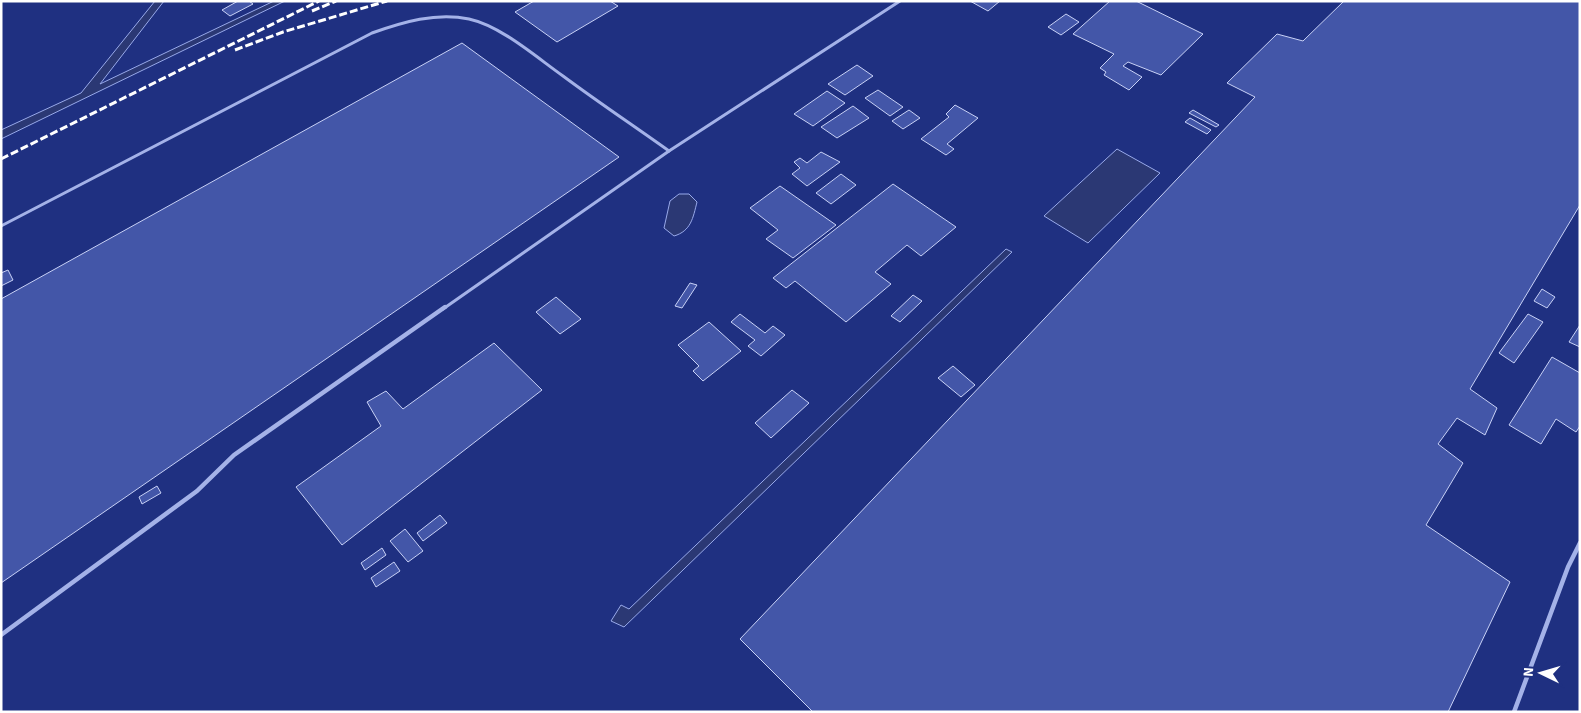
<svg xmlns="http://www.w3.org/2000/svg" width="1581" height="713" font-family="'Source Sans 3',sans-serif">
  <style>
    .water { fill: #2b3874; stroke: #98a9ea }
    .building { fill: #4356a8; stroke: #c8d1f6 }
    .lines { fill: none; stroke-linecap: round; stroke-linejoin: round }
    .lane-far1 { stroke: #a4b2e8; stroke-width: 3 }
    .lane { stroke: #a4b2e8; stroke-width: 4.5 }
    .rail { stroke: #fff; stroke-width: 3; stroke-dasharray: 8 3; stroke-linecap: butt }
  </style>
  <rect width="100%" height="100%" fill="#1f3081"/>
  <g class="water">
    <polygon points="155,1 164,1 100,84 274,1 285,1 1,139 1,130 81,93"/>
    <polygon points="1117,149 1160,173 1088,243 1044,216"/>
    <path d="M679,194H689L697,202C693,218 691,231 674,236L664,228L670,201Z"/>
    <polygon points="1006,249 1012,252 624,627 611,621 621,605 629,609"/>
  </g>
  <g class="building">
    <polygon points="238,1 249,1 253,4 230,16 222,10"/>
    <polygon points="534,1 610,1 618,6 557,42 515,12"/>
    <polygon points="970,1 1000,1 988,11"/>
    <polygon points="1110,1 1136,1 1203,34 1161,75 1128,62 1123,66 1142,77 1129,90 1104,75 1106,72 1100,68 1114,54 1073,34"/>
    <polygon points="1344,1 1580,1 1580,205 1470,389 1497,408 1485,435 1457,418 1438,444 1463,463 1426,525 1510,582 1448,712 813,712 740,639 1255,97 1227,83 1277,34 1303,41"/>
    <polygon points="1066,14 1079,22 1061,35 1048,27"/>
    <polygon points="462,43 619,157 1,583 1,299"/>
    <polygon points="857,65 873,76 845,95 828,84"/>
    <polygon points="878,90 903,107 890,116 865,98"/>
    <polygon points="827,91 845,103 813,126 794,114"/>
    <polygon points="955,105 978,118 947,144 954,149 946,155 921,139 949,117 946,114"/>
    <polygon points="853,106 869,118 837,138 821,127"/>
    <polygon points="909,110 920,118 903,129 892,121"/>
    <polygon points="1193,110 1219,125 1216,127 1189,113"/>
    <polygon points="1190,118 1211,130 1207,134 1185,122"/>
    <polygon points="821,152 840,162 807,186 792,174 800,168 794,162 800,158 807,163"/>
    <polygon points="841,174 856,185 831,204 816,193"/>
    <polygon points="893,184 956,227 921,256 907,245 875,272 891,284 846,322 795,281 786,288 773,278"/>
    <polygon points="780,186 836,225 793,258 766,239 778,230 750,208"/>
    <polygon points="8,270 13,280 1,286 1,273"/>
    <polygon points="690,283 697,285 682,308 675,306"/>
    <polygon points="1542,289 1555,297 1547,308 1534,301"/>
    <polygon points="913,295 922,301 900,322 891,316"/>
    <polygon points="556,297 581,319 560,334 536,312"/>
    <polygon points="740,314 765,333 773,326 785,335 761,356 748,346 755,340 731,322"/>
    <polygon points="1528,314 1543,322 1514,363 1499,353"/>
    <polygon points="709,322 741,351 703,381 693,371 699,366 678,345"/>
    <polygon points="1580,325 1580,347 1569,342"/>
    <polygon points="494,343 542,390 342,545 296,487 381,426 367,402 386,391 403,409"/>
    <polygon points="1552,357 1580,373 1580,426 1576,432 1556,419 1541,444 1509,425"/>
    <polygon points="953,366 975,385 961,397 938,378"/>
    <polygon points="792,390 809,403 771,438 755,423"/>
    <polygon points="157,486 161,493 142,504 139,497"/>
    <polygon points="440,515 447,523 423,541 417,533"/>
    <polygon points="405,529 423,551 408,562 390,541"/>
    <polygon points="382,548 386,555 365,570 361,563"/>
    <polygon points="394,562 400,571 376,587 371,578"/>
  </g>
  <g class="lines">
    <g class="lane-far1">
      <path d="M1,226L372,33C403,22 436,12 469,19C501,26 536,57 563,76C598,102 634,126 669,151L900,1"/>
      <polyline points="443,309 669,151"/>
    </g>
    <g class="lane">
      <polyline points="1,635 197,491 234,455 445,307"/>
      <polyline points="1514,712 1568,567 1580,543"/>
    </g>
    <g class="rail">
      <polyline points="312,11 336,1"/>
      <polyline points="235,50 283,32 387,1"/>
      <polyline points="1,159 319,1"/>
    </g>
  </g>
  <rect width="1581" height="713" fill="none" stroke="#ffffff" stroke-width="5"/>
  <g transform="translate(1541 673) rotate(275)" stroke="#1f3081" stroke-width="4" paint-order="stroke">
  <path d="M0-4L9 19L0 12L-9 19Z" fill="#ffffff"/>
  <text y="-8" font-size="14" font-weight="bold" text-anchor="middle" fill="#ffffff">N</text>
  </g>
</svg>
